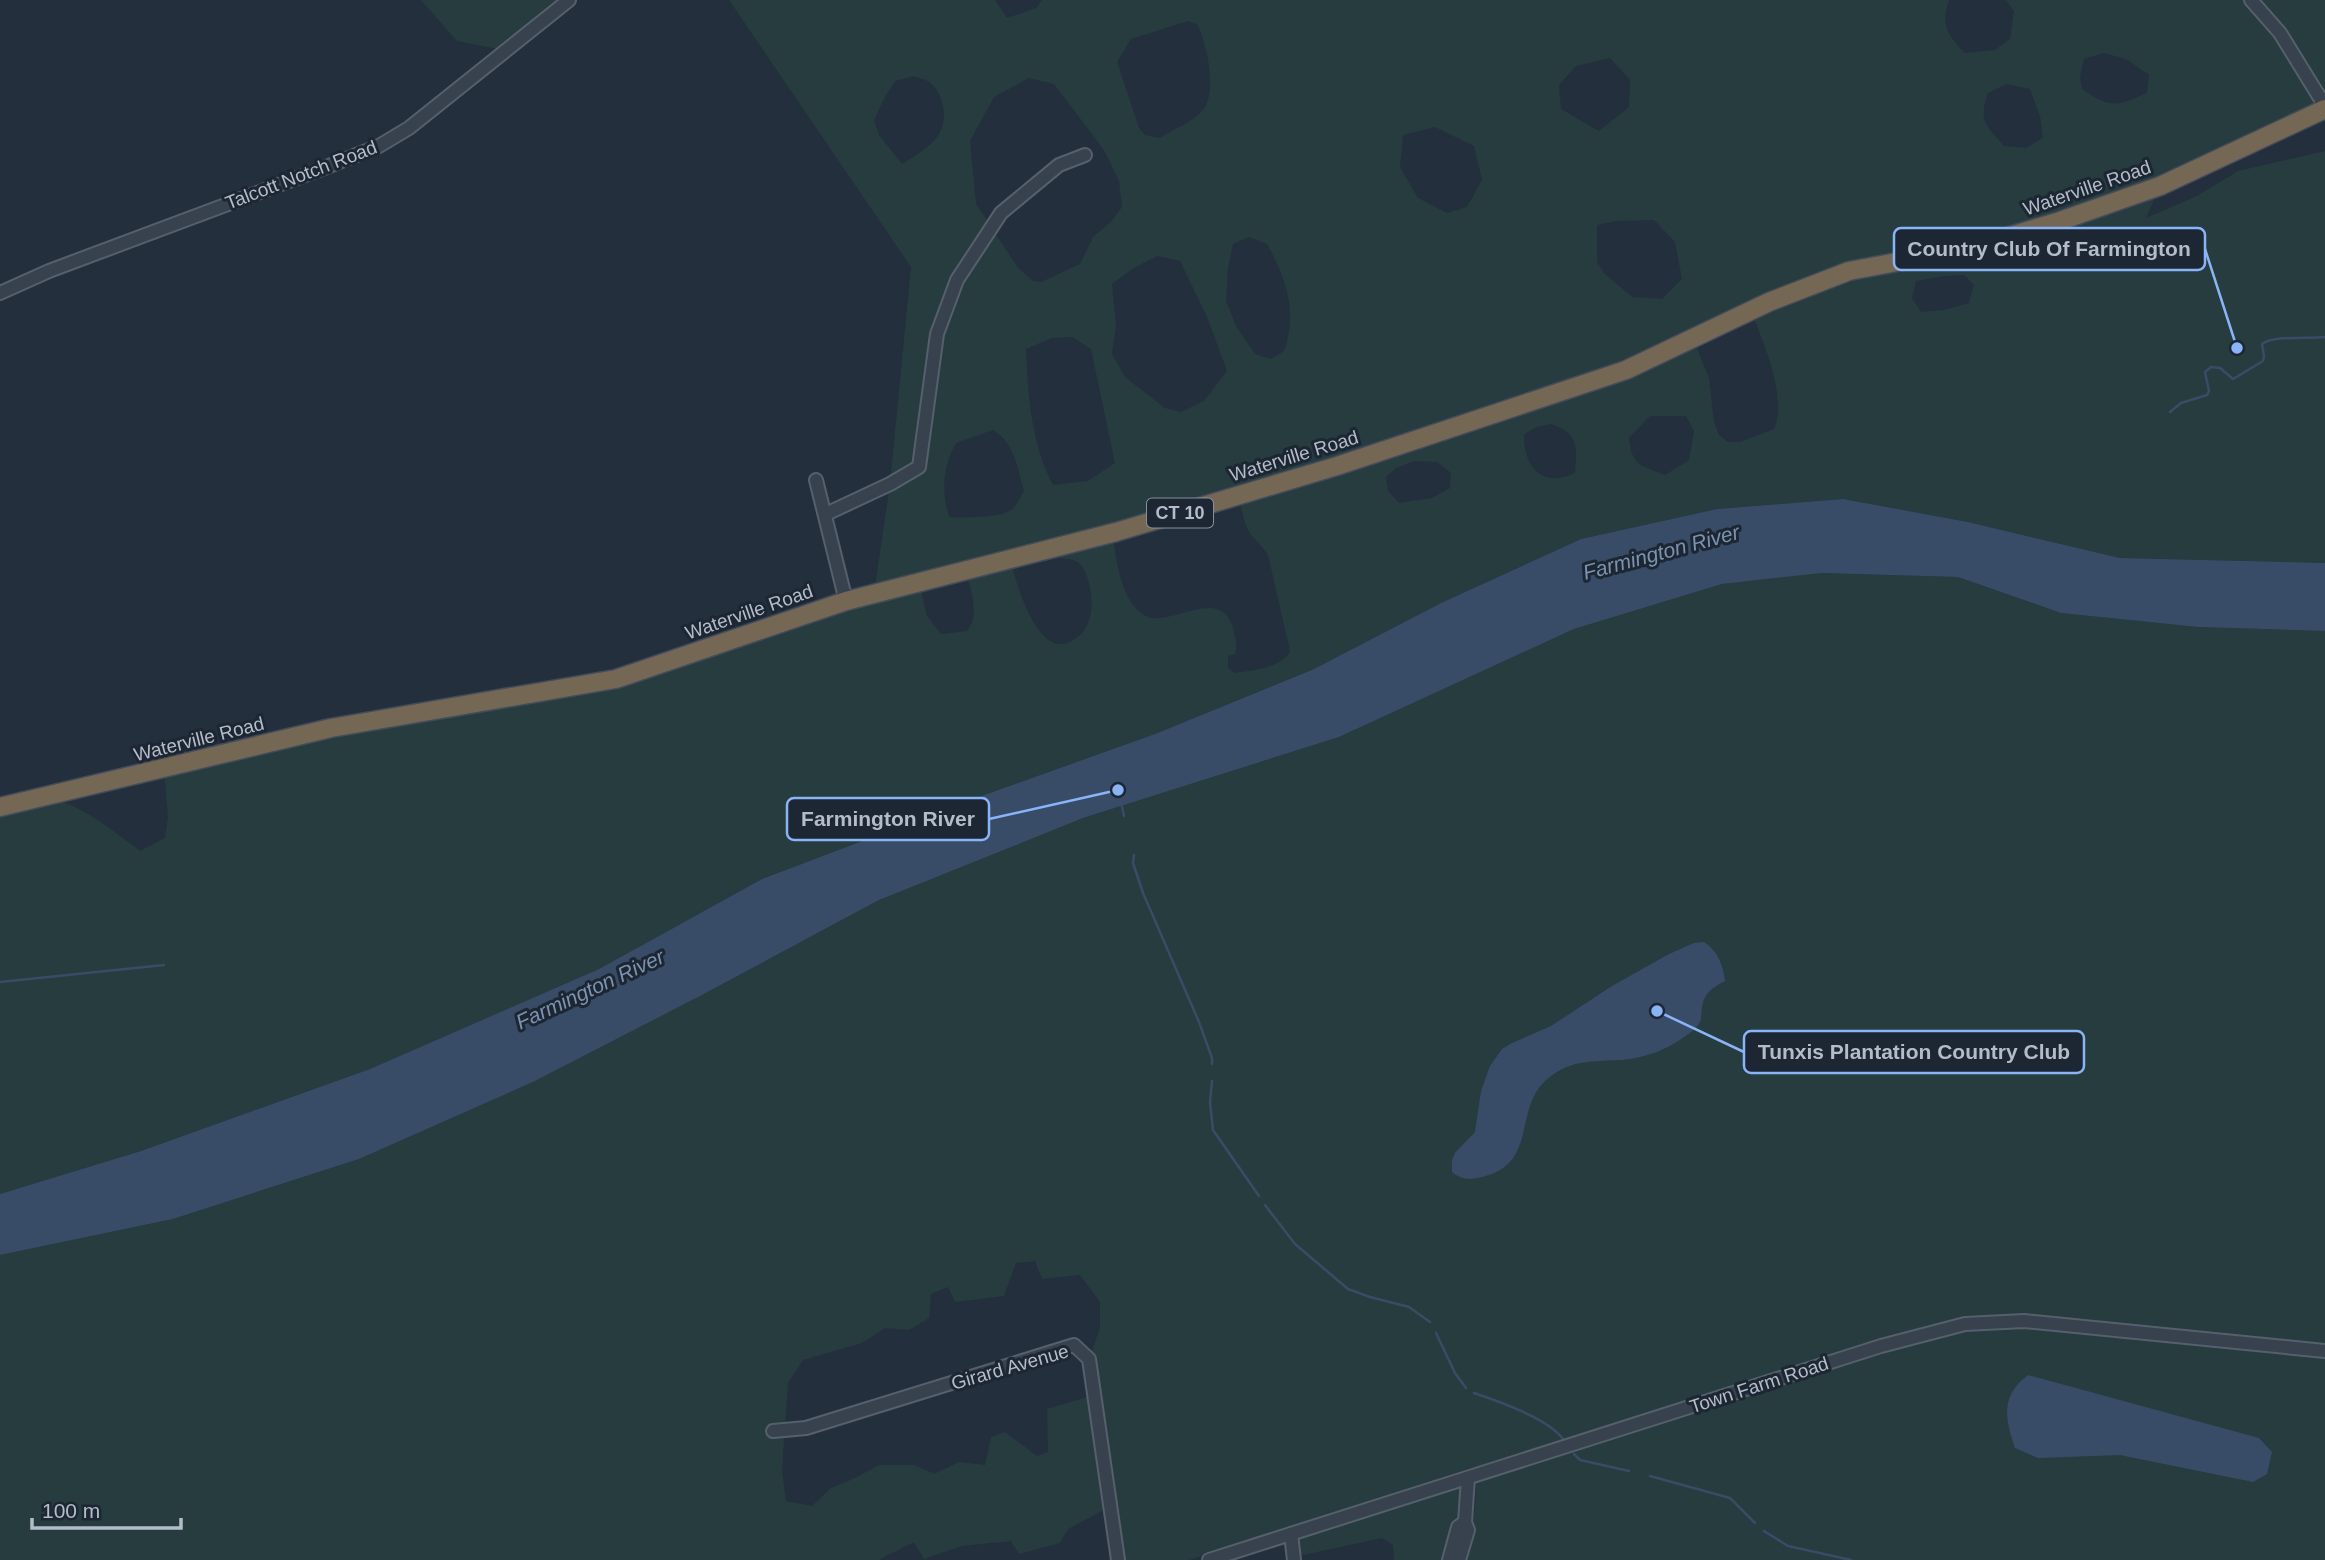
<svg xmlns="http://www.w3.org/2000/svg" width="2325" height="1560" font-family="Arial,sans-serif">
  <style>
    .green { fill: #263c3f; fill-rule: evenodd }
    .water { fill: #394c67 }
    .lines { fill: none; stroke-linecap: round; stroke-linejoin: round }
    .stream { stroke: #394c67; stroke-width: 2.5 }
    .minor-casing { stroke: #565f6c; stroke-width: 16 }
    .highway-casing { stroke: #434c59; stroke-width: 21 }
    .minor { stroke: #38414e; stroke-width: 12 }
    .highway { stroke: #746855; stroke-width: 18 }
    .labels { text-anchor: middle; dominant-baseline: central; stroke-width: 6; stroke-linejoin: round; paint-order: stroke }
    .shield { fill: #1d2633; stroke: #878f9c; stroke-width: 2 }
    .shield-label { font-size: 18px; font-weight: bold; fill: #b4bcc9 }
    .street-label { font-size: 19px; fill: #b4bcc9; stroke: #1d2633 }
    .water-label { font-size: 21px; font-style: italic; fill: #7c92b1; stroke: #1d2633 }
    .leader { fill: none; stroke: #8ab4f8; stroke-width: 2.5 }
    .callout-dot { fill: #8ab4f8; stroke: #1d2633; stroke-width: 2.5 }
    .callout { fill: #1d2633; stroke: #8ab4f8; stroke-width: 2.5 }
    .callout-label { font-size: 21px; text-anchor: middle; font-weight: bold; fill: #b4bcc9 }
  </style>
  <rect width="100%" height="100%" fill="#242f3e"/>
  <g class="green">
    <polygon points="421,0 569,0 503,50 457,41"/>
    <path d="M729,0H995L1007,18L1036,8L1042,0H1949C1940,24 1948,36 1965,53L1995,50L2010,39L2014,11L2006,0H2325V109L2160,186L2146,218L2197,196L2238,171L2325,151V563L2120,558L1968,522L1843,499L1717,509L1581,539L1441,603L1314,669L1155,734L973,799L762,879L599,969L370,1069L141,1151L0,1194V807C13,805 30,798 44,798C76,800 115,832 140,851L165,838L168,817L164,769L616,679L874,594L890,484L911,267ZM1188,21L1197,24C1207,43 1218,95 1202,111C1191,123 1173,130 1159,138L1145,135L1139,128L1117,62L1131,39ZM2104,53L2126,59L2149,75L2147,93C2116,107 2110,108 2082,89L2080,77L2084,59ZM1610,58L1630,80L1629,107L1599,131L1561,109L1559,85L1576,66ZM914,76C918,78 925,79 929,82C945,94 949,122 937,137C929,148 913,157 902,164L879,135L874,120L885,97L895,81ZM1029,78L1054,84L1104,150L1119,181L1122,207L1111,222L1093,237L1080,264L1041,282L1033,281L1018,268L976,204L970,141L994,97ZM2006,84L2030,89L2040,116L2043,138L2026,148L2004,146C1986,125 1978,121 1988,93ZM1435,127L1474,146L1482,180L1467,207L1447,213L1418,198L1400,167L1403,135ZM1654,220L1675,242L1682,279L1662,299L1632,297L1605,274L1597,262V225L1615,221ZM1249,237L1267,244C1286,278 1298,312 1284,351L1271,359L1255,354L1236,326L1226,301L1228,268L1233,244ZM1157,256L1180,261L1207,317L1227,371L1204,401L1181,412L1165,408L1125,377L1112,354L1116,326L1112,284L1132,269ZM1964,275L1974,285L1969,303L1944,310L1921,312L1912,298L1916,281L1944,276ZM1751,311C1763,341 1788,398 1774,429L1740,442H1728L1719,435L1714,422L1709,378L1693,339ZM1072,337L1091,349L1115,463L1088,481L1053,485C1031,442 1028,397 1026,349L1052,338ZM1650,416H1686L1694,431L1689,460L1665,475C1641,465 1632,467 1629,438ZM1551,424C1579,433 1577,447 1575,473C1542,489 1523,466 1524,434L1537,427ZM993,430C1015,443 1017,467 1024,491C1020,498 1017,505 1011,510C1000,518 963,518 949,517C941,492 943,466 956,443ZM1414,461L1437,462L1451,473L1450,488L1432,498L1399,503L1388,491L1386,477L1396,468ZM1239,495C1242,510 1243,524 1252,536C1257,542 1263,547 1268,555L1290,651C1284,667 1251,671 1235,673L1228,668V656L1235,654C1238,644 1235,638 1233,628C1220,584 1171,628 1146,616C1121,604 1115,557 1113,533ZM1053,548L1061,558C1068,559 1076,559 1081,565C1091,578 1095,608 1088,623C1085,631 1078,638 1070,642C1036,658 1016,581 1010,559ZM966,570C970,590 981,614 967,631L941,634L927,616L919,582Z"/>
    <path d="M1822,573L1958,577L2061,613L2198,627L2325,631V1560H1462C1471,1530 1481,1498 1473,1467L1189,1560H1118L1110,1507L1068,1529L1060,1543L1019,1554L1011,1541L962,1546L924,1559L914,1542L878,1560H0V1255L173,1219L359,1159L533,1082L702,995L879,900L965,864L1083,818L1339,737L1574,629L1722,584ZM1035,1261L1042,1279L1080,1275L1100,1302V1328L1089,1359L1094,1395L1047,1409L1048,1452L1037,1456L1005,1432L991,1437L985,1465L959,1462L934,1474L914,1465H879L855,1478L831,1488L812,1506L786,1501L782,1469L788,1383L803,1360L862,1343L885,1328L909,1330L929,1318L931,1294L948,1287L955,1302L1004,1296L1016,1263Z"/>
    <polygon points="1468,1478 1465,1522 1449,1560 1394,1560 1393,1545 1382,1538 1294,1557 1291,1534"/>
  </g>
  <g class="water">
    <polygon points="1843,499 1968,522 2120,558 2325,563 2325,631 2198,627 2061,613 1958,577 1822,573 1722,584 1574,629 1339,737 1083,818 879,900 702,995 533,1082 359,1159 173,1219 0,1255 0,1194 141,1151 370,1069 599,969 762,879 973,799 1155,734 1314,669 1441,603 1581,539 1717,509"/>
    <path d="M1704,942C1718,951 1723,965 1725,981C1713,987 1704,993 1702,1007C1701,1011 1702,1018 1700,1022C1696,1030 1686,1035 1680,1040C1665,1050 1648,1056 1630,1059C1597,1063 1573,1056 1545,1081C1513,1112 1538,1164 1482,1177C1470,1180 1462,1180 1452,1172V1160L1455,1153L1475,1132L1481,1091L1490,1066L1502,1049L1512,1043L1551,1026L1612,986L1669,954L1694,943Z"/>
    <path d="M2028,1375L2259,1438L2272,1452L2267,1474L2253,1482L2120,1455L2038,1458L2015,1448C2005,1419 2000,1396 2028,1375Z"/>
  </g>
  <g class="lines">
    <g class="stream">
      <path d="M2170,412L2181,403L2207,395L2209,391L2205,372L2211,367L2220,368L2233,379L2263,361L2264,356L2262,344C2273,335 2308,339 2325,337"/>
      <polyline points="1121,802 1124,816"/>
      <polyline points="1134,855 1133,863 1143,893 1199,1022 1212,1058 1212,1064"/>
      <polyline points="0,982 164,965"/>
      <polyline points="1212,1081 1210,1102 1213,1130 1259,1196"/>
      <polyline points="1265,1205 1295,1244 1348,1289 1370,1297 1409,1307 1430,1322"/>
      <polyline points="1436,1333 1455,1373 1466,1388"/>
      <path d="M1474,1393C1498,1401 1549,1419 1563,1439"/>
      <polyline points="1574,1454 1580,1460 1629,1471"/>
      <polyline points="1650,1476 1730,1498 1755,1523"/>
      <polyline points="1764,1531 1788,1546 1851,1560"/>
    </g>
    <defs>
      <g id="minor">
        <polyline points="2251,0 2280,33 2325,106"/>
        <polyline points="0,293 49,271 324,168 379,146 409,128 569,0"/>
        <polyline points="816,480 846,601"/>
        <polyline points="826,514 890,484 919,467 937,334 957,280 1001,213 1059,165 1085,155"/>
        <polyline points="773,1431 806,1428 1074,1345 1089,1359 1118,1560"/>
        <polyline points="1291,1534 1294,1560"/>
        <polyline points="1209,1560 1881,1346 1965,1324 2024,1321 2325,1351"/>
        <polyline points="1449,1560 1458,1527 1465,1522"/>
        <polyline points="1459,1560 1468,1530 1465,1522 1468,1478"/>
      </g>
      <polyline id="highway" points="0,807 331,728 616,679 846,601 1116,532 1337,466 1626,370 1769,302 1849,271 1967,249 2060,221 2160,186 2325,109"/>
    </defs>
    <use href="#minor" class="minor-casing"/>
    <use href="#highway" class="highway-casing"/>
    <use href="#minor" class="minor"/>
    <use href="#highway" class="highway"/>
  </g>
  <g class="labels">
    <rect class="shield" x="1147" y="498.5" width="66" height="29" rx="5"/>
    <g class="shield-label">
      <text x="1180" y="513">CT 10</text>
    </g>
    <g class="street-label">
      <text transform="translate(301 175) rotate(-21)">Talcott Notch Road</text>
      <text transform="translate(2087 188) rotate(-19)">Waterville Road</text>
      <text transform="translate(1294 456) rotate(-17)">Waterville Road</text>
      <text transform="translate(749 612) rotate(-19)">Waterville Road</text>
      <text transform="translate(199 739) rotate(-14)">Waterville Road</text>
      <text transform="translate(1010 1367) rotate(-16)">Girard Avenue</text>
      <text transform="translate(1759 1385) rotate(-18)">Town Farm Road</text>
    </g>
    <g class="water-label">
      <text transform="translate(1661 552) rotate(-15)">Farmington River</text>
      <text transform="translate(590 989) rotate(-25)">Farmington River</text>
    </g>
  </g>
  <path class="leader" d="M2237 348L2205 249M1118 790L989 819M1657 1011L1744 1052"/>
  <g class="callout-dot">
    <circle cx="2237" cy="348" r="7"/>
    <circle cx="1118" cy="790" r="7"/>
    <circle cx="1657" cy="1011" r="7"/>
  </g>
  <g class="callout">
    <rect x="1894" y="228" width="311" height="42" rx="7"/>
    <rect x="787" y="798" width="202" height="42" rx="7"/>
    <rect x="1744" y="1031" width="340" height="42" rx="7"/>
  </g>
  <g class="callout-label">
    <text x="2049" y="256">Country Club Of Farmington</text>
    <text x="888" y="826">Farmington River</text>
    <text x="1914" y="1059">Tunxis Plantation Country Club</text>
  </g>
  <path d="M32 1518v10h149v-10" fill="none" stroke="#b4bcc9" stroke-width="3.5"/>
  <text x="42" y="1518" font-size="21" fill="#b4bcc9" stroke="#1d2633" stroke-width="5" paint-order="stroke">100 m</text>
</svg>
